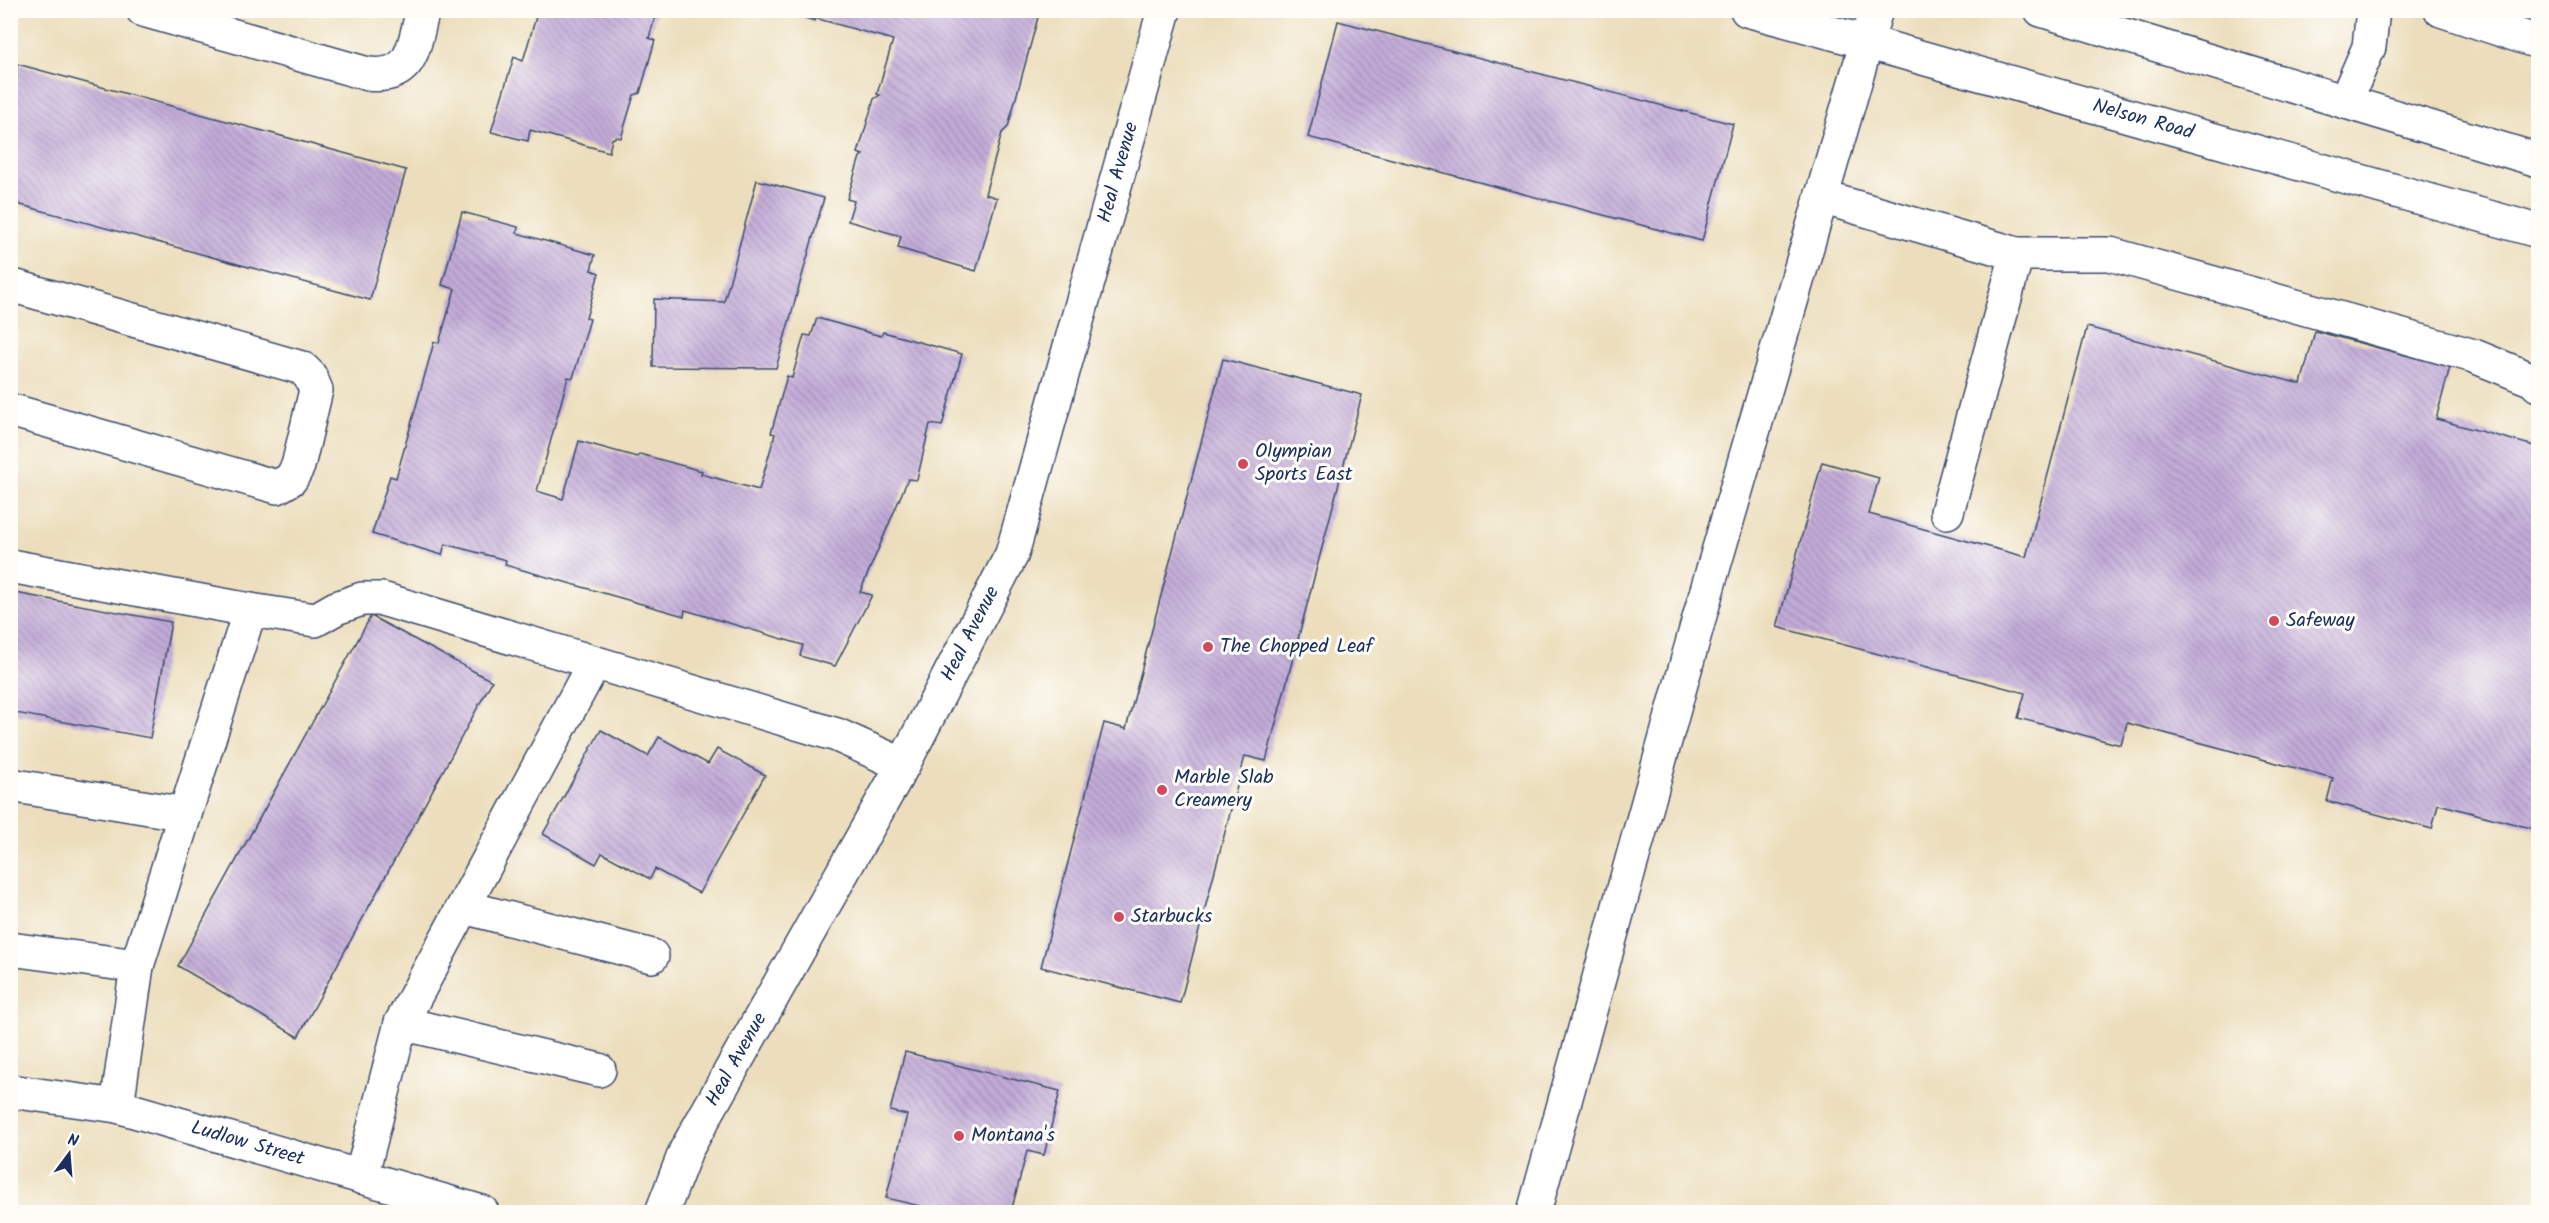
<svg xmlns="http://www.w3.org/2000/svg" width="2549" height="1223" font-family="Kalam,sans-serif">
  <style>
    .building { fill: url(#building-back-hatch) }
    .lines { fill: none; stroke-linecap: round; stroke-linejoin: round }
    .minor-casing { stroke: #3a496c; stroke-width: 36 }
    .minor { stroke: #fff; stroke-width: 33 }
    .poi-dot { fill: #d1495b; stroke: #fdfcf7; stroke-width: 2 }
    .labels { text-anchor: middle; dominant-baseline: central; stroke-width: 6; stroke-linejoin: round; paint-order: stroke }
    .street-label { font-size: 20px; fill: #1b2f5e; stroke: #fdfcf7 }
    .poi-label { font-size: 20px; fill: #1b2f5e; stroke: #fdfcf7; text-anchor: start }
  </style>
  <defs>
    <pattern id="building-back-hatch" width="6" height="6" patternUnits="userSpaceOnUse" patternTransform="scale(1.5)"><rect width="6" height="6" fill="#c3acd8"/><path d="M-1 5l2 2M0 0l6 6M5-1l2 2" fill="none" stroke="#9e8cb2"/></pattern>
  </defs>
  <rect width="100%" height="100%" fill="#fdfcf7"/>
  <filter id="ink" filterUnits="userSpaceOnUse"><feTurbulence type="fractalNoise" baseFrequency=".0167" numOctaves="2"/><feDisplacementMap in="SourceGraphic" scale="12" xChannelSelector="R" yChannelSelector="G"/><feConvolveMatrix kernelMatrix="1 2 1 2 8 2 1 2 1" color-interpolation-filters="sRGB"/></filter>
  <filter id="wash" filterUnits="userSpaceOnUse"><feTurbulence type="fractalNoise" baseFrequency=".008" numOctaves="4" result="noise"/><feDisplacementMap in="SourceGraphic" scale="24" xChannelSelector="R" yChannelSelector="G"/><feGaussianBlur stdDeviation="1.35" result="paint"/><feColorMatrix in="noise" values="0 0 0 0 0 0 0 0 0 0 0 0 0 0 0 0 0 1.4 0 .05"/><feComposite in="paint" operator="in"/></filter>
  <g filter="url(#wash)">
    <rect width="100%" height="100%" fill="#ecdebc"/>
    <g id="blocks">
      <g class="building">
        <polygon points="538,10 657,10 649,38 655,40 640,93 634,95 621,138 616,137 612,139 609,152 530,130 528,141 491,132 514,57 523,61"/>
        <polygon points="779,10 1040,10 1008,127 1002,133 985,194 997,198 976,271 898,248 901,236 848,221 854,201 847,199 860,157 863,155 858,153 874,99 880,95 877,94 893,40 815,18 815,21"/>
        <polygon points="1338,21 1733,124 1702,241 1308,137"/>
        <polygon points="10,62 406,170 370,300 10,202"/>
        <polygon points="757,180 824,198 776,368 653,367 654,299 724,302"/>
        <polygon points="462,212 518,227 517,233 595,255 591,270 599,273 586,318 590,319 573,378 568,377 537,491 563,499 579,441 637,457 640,454 702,471 701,474 759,490 775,434 771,433 787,376 792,378 804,335 811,336 817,318 881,336 883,332 962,354 942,426 930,424 917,480 908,479 860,592 872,595 835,666 800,656 803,645 685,610 684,616 505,565 506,560 445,544 442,555 372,534 390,476 396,478 434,342 439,343 455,289 442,285"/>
        <polygon points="2087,327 2301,384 2315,331 2450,367 2436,419 2538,447 2538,830 2438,804 2432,829 2327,801 2333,778 2127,723 2121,745 2018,718 2025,693 1777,627 1822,462 1879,478 1869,514 2026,557"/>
        <polygon points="1223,359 1362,395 1266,761 1245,756 1180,1003 1041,967 1104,723 1126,729"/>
        <polygon points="10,592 171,622 150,738 10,712"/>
        <polygon points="371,616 492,681 298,1037 178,966"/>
        <polygon points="601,730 648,756 659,737 708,764 717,749 765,775 699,893 655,869 650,879 602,853 596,864 543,834"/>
        <polygon points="905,1052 1060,1091 1044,1155 1027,1151 1011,1212 945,1212 886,1198 907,1115 890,1111"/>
      </g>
    </g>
  </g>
  <g filter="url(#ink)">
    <use href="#blocks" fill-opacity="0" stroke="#3a496c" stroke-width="1.5"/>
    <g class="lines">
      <defs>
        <g id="minor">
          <path d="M143,10L368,74C414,79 413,46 423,10"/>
          <path id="s1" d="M1747,10L1866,42L2538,231"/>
          <polyline points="2041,10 2538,160"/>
          <polyline points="2441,10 2538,42"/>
          <polyline points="2345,102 2369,47 2373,10"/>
          <polyline points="1821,197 2017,254 2110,254 2474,356 2533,380 2538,385"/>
          <polyline points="10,285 302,368 310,376 316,390 298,466 291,479 277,487 10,410"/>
          <polyline points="1947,512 2017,254"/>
          <polyline points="10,566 250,610 185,814 10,785"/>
          <polyline points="250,610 315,620 336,608 362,599 382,599 837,735 903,765"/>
          <polyline points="464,907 652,956"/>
          <polyline points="10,949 137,966"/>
          <polyline points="401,1023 599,1070"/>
          <path id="s2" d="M10,1091L117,1106L482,1212"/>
          <polyline points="117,1106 137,966 185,814"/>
          <polyline points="361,1177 401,1023 594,663"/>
          <path id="s3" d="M662,1212L686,1150L903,765L1012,554L1164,10"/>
          <polyline points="1534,1212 1707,590 1876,10"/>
        </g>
      </defs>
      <use href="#minor" class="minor-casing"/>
      <use href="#minor" class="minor"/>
    </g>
  </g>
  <g class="poi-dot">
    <circle cx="1243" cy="464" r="6"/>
    <circle cx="2274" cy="621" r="6"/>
    <circle cx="1208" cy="647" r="6"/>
    <circle cx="1162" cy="790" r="6"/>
    <circle cx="1119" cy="917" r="6"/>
    <circle cx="959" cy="1136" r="6"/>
  </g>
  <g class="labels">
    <g class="street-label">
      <text stroke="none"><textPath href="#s1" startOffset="411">Nelson Road</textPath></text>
      <text stroke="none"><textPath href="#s3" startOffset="1142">Heal Avenue</textPath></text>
      <text stroke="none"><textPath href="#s3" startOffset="656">Heal Avenue</textPath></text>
      <text stroke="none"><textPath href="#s3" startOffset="170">Heal Avenue</textPath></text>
      <text stroke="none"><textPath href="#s2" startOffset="244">Ludlow Street</textPath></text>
    </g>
    <g class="poi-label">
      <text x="1255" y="452">Olympian<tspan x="1255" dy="23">Sports East</tspan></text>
      <text x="2286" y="621">Safeway</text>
      <text x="1220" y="647">The Chopped Leaf</text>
      <text x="1174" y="778">Marble Slab<tspan x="1174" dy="23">Creamery</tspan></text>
      <text x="1131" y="917">Starbucks</text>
      <text x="971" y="1136">Montana's</text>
    </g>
  </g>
  <rect width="2549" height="1223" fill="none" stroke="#fdfcf7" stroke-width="36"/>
  <g transform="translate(69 1154) rotate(16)" stroke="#fdfcf7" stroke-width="4.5" paint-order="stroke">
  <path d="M0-4.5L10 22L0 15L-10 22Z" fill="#1b2f5e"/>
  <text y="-9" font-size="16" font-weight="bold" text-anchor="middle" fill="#1b2f5e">N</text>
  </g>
</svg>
